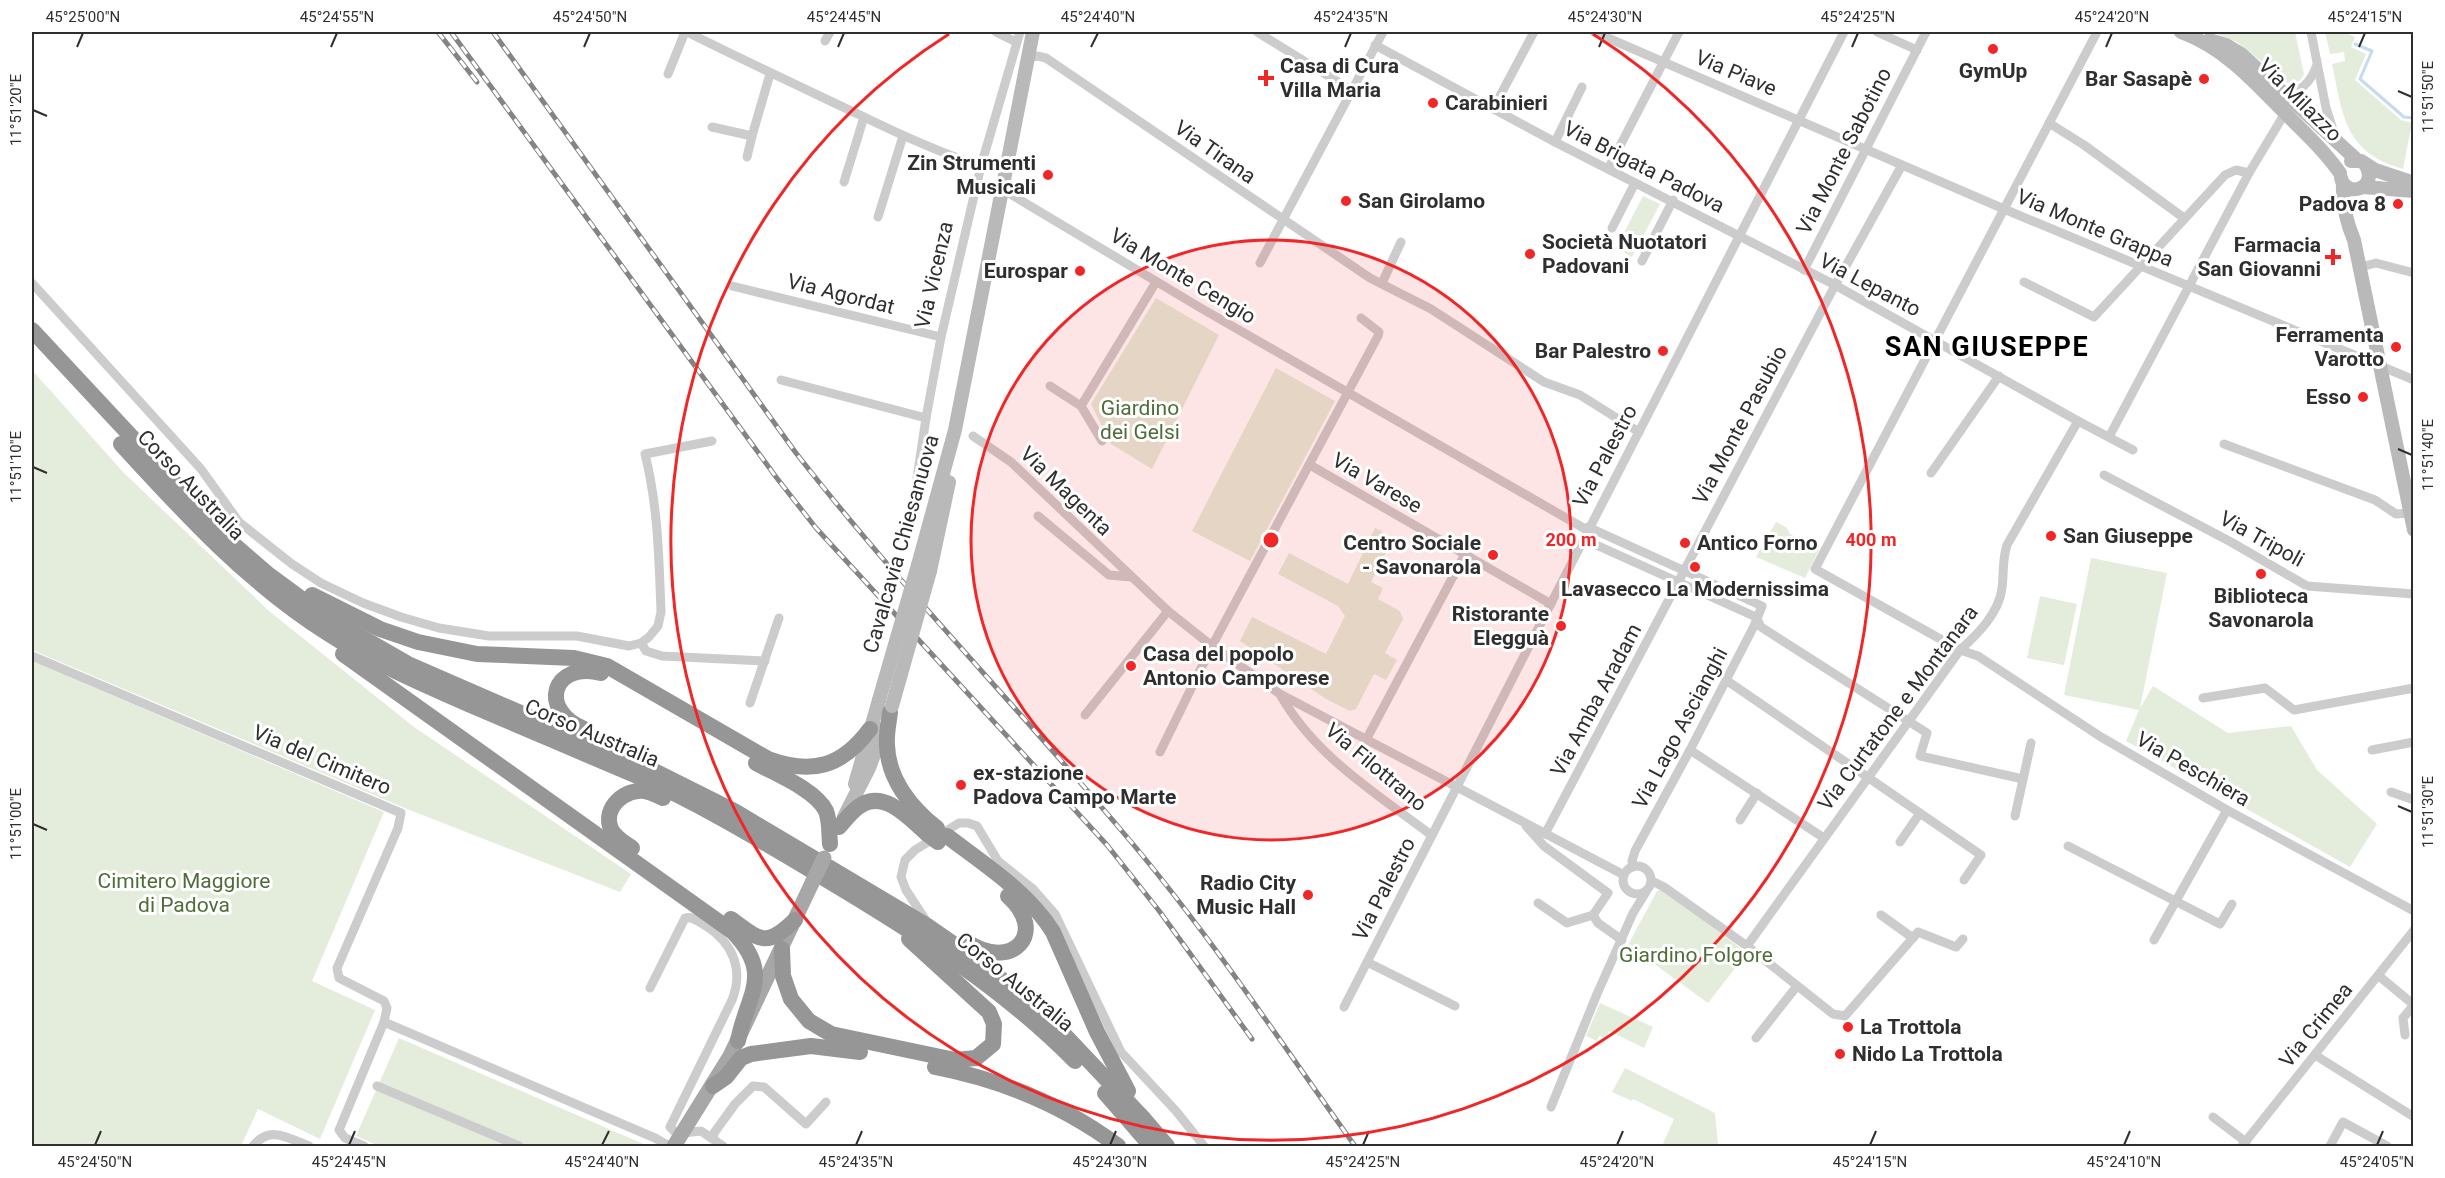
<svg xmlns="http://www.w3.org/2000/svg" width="2445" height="1178" font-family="Roboto,sans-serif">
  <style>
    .green { fill: #e4eddb }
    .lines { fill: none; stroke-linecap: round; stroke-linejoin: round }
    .stream { stroke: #c6dcee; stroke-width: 3 }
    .street { stroke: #ccc; stroke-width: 9 }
    .secondary { stroke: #b9b9b9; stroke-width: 14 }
    .primary { stroke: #a7a7a7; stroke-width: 15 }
    .highway { stroke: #969696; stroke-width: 16 }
    .rail-casing { stroke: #848484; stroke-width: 5 }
    .rail { stroke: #fff; stroke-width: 3; stroke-dasharray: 9; stroke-linecap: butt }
    .secondary-bridge { stroke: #b9b9b9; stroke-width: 14 }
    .primary-bridge { stroke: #a7a7a7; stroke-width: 15 }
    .highway-bridge { stroke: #969696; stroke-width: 16 }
    .ticks { fill: none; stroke: #2f2f2f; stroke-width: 2 }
    .ring { fill: none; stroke: #f02627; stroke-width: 3 }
    .poi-dot { fill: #f02627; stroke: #fff; stroke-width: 2 }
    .labels { text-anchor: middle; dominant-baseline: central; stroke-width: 6; stroke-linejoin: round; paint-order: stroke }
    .poi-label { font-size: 21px; font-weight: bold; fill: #2f2f2f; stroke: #fff; text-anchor: end }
    .street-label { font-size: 21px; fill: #2f2f2f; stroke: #fff }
    .park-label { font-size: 21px; fill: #4e6d39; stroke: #fff }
    .district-label { font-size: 27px; font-weight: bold; letter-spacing: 1.5px; fill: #000; stroke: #fff }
    .centre { fill: #f02627; stroke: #fff; stroke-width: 3 }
    .ring-label { font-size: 18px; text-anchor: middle; font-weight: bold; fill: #f02627; stroke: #fff; stroke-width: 6; stroke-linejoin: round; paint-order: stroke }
    .neatline { fill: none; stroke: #2f2f2f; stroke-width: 2 }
    .ticks-label { font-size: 15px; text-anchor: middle; fill: #2f2f2f }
  </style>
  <rect width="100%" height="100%" fill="#fff"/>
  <g class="green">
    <path d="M2212,32H2295L2304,74C2301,81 2296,84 2289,84L2237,42Z"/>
    <path d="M2325,32H2343L2355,37L2351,47L2366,54L2355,80L2401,120L2412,123L2403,169C2344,152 2343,116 2332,64L2345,61L2344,52L2330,54Z"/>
    <polygon points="1643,196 1660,204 1632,257 1616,248"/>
    <polygon points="1156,298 1219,335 1152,469 1111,444 1091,404"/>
    <polygon points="1276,368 1335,401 1250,561 1192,531"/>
    <polygon points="32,370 123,472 269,611 414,727 631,874 620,892 407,809 32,650"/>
    <polygon points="1776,522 1787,528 1790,534 1819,550 1805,578 1756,557"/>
    <polygon points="1375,528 1382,531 1381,536 1387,540 1389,546 1371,582 1383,588 1378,599 1400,611 1403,619 1385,653 1397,660 1386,680 1374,674 1356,709 1350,711 1326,699 1240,641 1252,617 1326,654 1345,616 1338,606 1278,574 1289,553 1348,584"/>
    <polygon points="2091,558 2167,573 2140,708 2153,686 2228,733 2291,726 2317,770 2377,824 2350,867 2126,741 2139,710 2064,695"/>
    <polygon points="2040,596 2077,604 2064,665 2027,658"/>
    <polygon points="32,661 384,812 312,981 375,1010 320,1139 258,1109 241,1146 32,1146"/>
    <polygon points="1662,889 1747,953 1708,1003 1628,945 1657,891"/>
    <polygon points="1600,1003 1653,1027 1644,1048 1609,1031 1606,1038 1599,1036 1597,1041 1586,1036"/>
    <polygon points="399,1038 648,1146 379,1146 356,1136"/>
    <polygon points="1625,1068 1715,1113 1718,1144 1713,1146 1662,1146 1674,1119 1633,1099 1632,1101 1612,1092"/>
  </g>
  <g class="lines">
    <polyline class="stream" points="2355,44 2372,51 2360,79 2404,117 2414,118"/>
    <g class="street">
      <path d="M687,32C745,61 803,88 862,116C901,135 940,153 981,166"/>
      <polyline points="996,32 1016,42"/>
      <polyline points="1257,32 1351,90"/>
      <polyline points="1594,32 2004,209 2414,380"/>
      <polyline points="1877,32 1917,50"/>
      <polyline points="2097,32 1815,569 1960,650 1978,656 2101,737 2227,810 2414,911"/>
      <polyline points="2311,32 2326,108 2336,139"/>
      <polyline points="825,41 830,32"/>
      <polyline points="1375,45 1555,142 1835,285 2078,421"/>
      <polyline points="1027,58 1037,56 1046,58 1370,278 1431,309 1544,382 1580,395 1639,432"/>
      <polyline points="668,74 685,32"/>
      <path d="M2282,94C2301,93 2311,82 2317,65"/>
      <polyline points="1493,109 1534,32"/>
      <polyline points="2049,123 2084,145 2184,218"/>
      <polyline points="712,127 752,136 770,74"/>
      <polyline points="1555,142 1582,87"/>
      <polyline points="747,157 752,136"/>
      <polyline points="1608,169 1679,32"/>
      <polyline points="844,182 864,117"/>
      <polyline points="1002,189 1199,307 1587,530"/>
      <polyline points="878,217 903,136"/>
      <polyline points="1612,228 1635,183"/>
      <polyline points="1642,261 1673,200"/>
      <polyline points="1260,263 1383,32"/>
      <polyline points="2360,267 2376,263 2414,273"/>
      <polyline points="1804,270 1926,32"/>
      <polyline points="2024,282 2094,317 2225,175 2236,170 2249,173"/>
      <path d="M32,283L201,469L239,522L292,564L321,583L363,603L401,617L439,628L489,636H577L629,646L641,643L649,637L658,626L661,612C659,558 658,506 645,454L712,441"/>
      <polyline points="1382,283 1401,242"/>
      <polyline points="732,286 941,337"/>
      <polyline points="781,380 926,418"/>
      <polyline points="1050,386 1081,406"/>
      <polyline points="973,436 1011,462 1168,611 1212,646 1280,694 1624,875"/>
      <polyline points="2109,437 2249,173 2285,113"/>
      <polyline points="1102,441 1081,406 1156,282"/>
      <polyline points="2224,444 2375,500 2396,514 2410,513"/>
      <polyline points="1310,465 1551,604"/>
      <polyline points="1931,473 1999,376"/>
      <polyline points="2104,475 2231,542 2307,586 2414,594"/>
      <polyline points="1038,516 1109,575 1131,577"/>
      <polyline points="1588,527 1762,606 1754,626 1690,750 1635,851 1632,861 1633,867"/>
      <polyline points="909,532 926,418 941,337 981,166 1020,32"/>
      <polyline points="1583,539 1756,617 1761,627 1927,733 1920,756 2023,779"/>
      <polyline points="641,643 646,651 662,656 765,661"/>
      <polyline points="32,656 401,813 398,828 337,968 339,978 384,1001 387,1008 384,1022"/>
      <polyline points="1726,680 1981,855 1964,880"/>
      <path d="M1281,696C1316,757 1376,793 1431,835"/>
      <polyline points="2203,698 2265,688 2294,710 2414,688"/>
      <polyline points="750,703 779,618"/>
      <polyline points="1085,715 1168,611"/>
      <polyline points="1366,740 1465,554"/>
      <polyline points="1690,750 1824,838"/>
      <polyline points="2372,750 2414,742"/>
      <polyline points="1160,752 1212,646 1378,336 1379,332 1361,318"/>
      <polyline points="2391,792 2414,800"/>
      <polyline points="2015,816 2031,743"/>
      <polyline points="1740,820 1757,793"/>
      <polyline points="1526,826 1544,846 1608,893 1593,915 1598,923 1622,940"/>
      <polyline points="1545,834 1832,291 1902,165"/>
      <polyline points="1900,842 1920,813"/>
      <polyline points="2068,846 2220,924 2232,904"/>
      <circle cx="1637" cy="880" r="14"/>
      <polyline points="1652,881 1664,887 1747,946 1833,1014 1845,1016 1918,932 1956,947 1963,939"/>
      <polyline points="1538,903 1567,923 1593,915"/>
      <polyline points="1881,915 1913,938"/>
      <polyline points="927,922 906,890 901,877 905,860 915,850 959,823 968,823 977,826 998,861 1033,889 1055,914 1121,1052 1176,1111 1204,1146"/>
      <polyline points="2154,940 2227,810"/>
      <path d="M1747,946L1960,650C1978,634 1999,613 2002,588C2004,573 2002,560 2007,545L2078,421L2133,450"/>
      <polyline points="1367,962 1455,1006"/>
      <polyline points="2379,976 2414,1005"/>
      <path d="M650,988L685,918C693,916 699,922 706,926C733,943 744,970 732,1000L670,1127L680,1137"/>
      <polyline points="1344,1007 1844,32"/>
      <polyline points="2405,1035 2403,1018 2414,1005"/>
      <polyline points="1756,1038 1797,986"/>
      <polyline points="2315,1055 2414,1117"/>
      <polyline points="377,1086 519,1146"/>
      <polyline points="1551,1107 1597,994 1633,913 1646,892"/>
      <polyline points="2213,1117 2246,1142"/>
      <polyline points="683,1133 701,1131 723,1146"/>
      <polyline points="713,1138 714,1133 735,1104 753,1086 764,1087 806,1124 826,1102"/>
      <path d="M253,1146C270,1125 288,1138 309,1146"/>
      <polyline points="364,1146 345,1138 339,1130 384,1022 655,1138 669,1146"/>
      <polyline points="2242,1146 2414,930"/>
      <polyline points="2330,1146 2343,1122 2387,1146"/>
    </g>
    <g class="secondary">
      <path d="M2181,32C2222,47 2251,78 2280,108C2301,129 2323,149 2340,173"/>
      <polyline points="2209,40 2226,45 2241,54 2357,160"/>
      <polyline points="2351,161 2361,161 2375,170 2414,183"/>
      <path d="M2341,178L2343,184L2350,189C2366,191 2374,178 2365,164"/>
      <path d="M2343,184C2342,204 2346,221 2354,240L2414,530"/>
      <polyline points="2363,187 2414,191"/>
      <polyline points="918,565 955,430 1033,32"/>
      <polyline points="930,571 949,482"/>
      <polyline points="855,784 879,700"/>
      <polyline points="844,817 869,768 884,728"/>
    </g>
    <polyline class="primary" points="674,1146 730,1056 812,883"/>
    <g class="highway">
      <polyline points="32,330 224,536 269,575 299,597 340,625 408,664 654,771 734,811 929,927 987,967 1057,1027 1143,1118 1167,1146"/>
      <path d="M121,444C185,514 248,583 329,634C372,662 420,683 468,704C524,728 581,752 637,776C701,804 760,840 819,875C911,930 1000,985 1075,1061"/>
      <path d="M312,595L380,629L418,642L477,654L574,658L607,666L768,759C812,775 842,767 870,729"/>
      <path d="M343,654L733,932C774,975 747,994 738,1041"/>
      <path d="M890,712C889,722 886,734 887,745C888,779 911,808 937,828"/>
      <path d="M584,729C538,710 552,661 601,673"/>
      <path d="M756,763C776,774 816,790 826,811C830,821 829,833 830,844"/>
      <path d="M839,827C846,819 853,809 863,804C886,792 909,818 924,831"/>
      <path d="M947,836C984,864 1028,892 1053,932L1097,1032L1128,1091"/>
      <path d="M632,848C625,843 615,838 611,829C602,808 625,788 645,791C651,792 658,796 663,798"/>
      <path d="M731,919C761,941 766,948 795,920"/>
      <path d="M967,942C1012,972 1049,933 1008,896"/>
      <polyline points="782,949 783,976 791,999 809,1021 831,1034 955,1060 976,1058 993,1044 994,1024 989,1012 909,939"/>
      <path d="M935,1067C1003,1080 1063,1105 1118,1146"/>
      <polyline points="713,1086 726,1077 741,1058 751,1054 811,1046 860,1052"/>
      <polyline points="1105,1093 1151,1146"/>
    </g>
    <defs>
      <g id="rail">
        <polyline points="438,32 477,82"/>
        <polyline points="451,32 776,477 816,528 1107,845 1160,912 1252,1039"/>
        <path d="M493,32L796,453C898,584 1014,703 1121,830C1206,929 1279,1040 1355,1146"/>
      </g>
    </defs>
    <use href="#rail" class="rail-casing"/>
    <use href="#rail" class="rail"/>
    <g class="secondary-bridge">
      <polyline points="879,700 918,565"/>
      <polyline points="892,706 930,571"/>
    </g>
    <polyline class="primary-bridge" points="812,883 824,858"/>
    <polyline class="highway-bridge" points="926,833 938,842"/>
  </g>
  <path class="ticks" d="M77,47L83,33M331,47L337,33M584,47L590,33M838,47L844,33M1091,47L1098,33M1345,47L1351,33M1599,47L1605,33M1852,47L1858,33M2106,47L2112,33M2359,47L2365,33M2398,91L2412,97M33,110L47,116M2398,449L2412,455M33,467L47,473M2398,806L2412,812M33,824L47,830M95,1145L101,1131M349,1145L355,1131M602,1145L609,1131M856,1145L862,1131M1110,1145L1116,1131M1363,1145L1369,1131M1617,1145L1623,1131M1870,1145L1876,1131M2124,1145L2130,1131M2377,1145L2383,1131"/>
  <circle cx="1271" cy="540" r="300" fill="#f02627" fill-opacity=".12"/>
  <g class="ring">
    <circle cx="1271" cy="540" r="300"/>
    <path d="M1593 34A600 600 0 1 1 949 34"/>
  </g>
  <g class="poi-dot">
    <circle cx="1993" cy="49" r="6"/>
    <path d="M1263 69h6v6h6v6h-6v6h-6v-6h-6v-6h6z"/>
    <circle cx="2204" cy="79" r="6"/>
    <circle cx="1433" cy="103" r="6"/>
    <circle cx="1048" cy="175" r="6"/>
    <circle cx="1346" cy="201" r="6"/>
    <circle cx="2398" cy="204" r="6"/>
    <circle cx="1530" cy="254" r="6"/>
    <path d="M2330 248h6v6h6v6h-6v6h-6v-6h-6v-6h6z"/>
    <circle cx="1080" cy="271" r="6"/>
    <circle cx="2396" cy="347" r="6"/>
    <circle cx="1663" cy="351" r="6"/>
    <circle cx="2363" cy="397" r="6"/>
    <circle cx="2051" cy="536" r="6"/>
    <circle cx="1685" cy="543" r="6"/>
    <circle cx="1493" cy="555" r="6"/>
    <circle cx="1695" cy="567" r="6"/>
    <circle cx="2261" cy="574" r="6"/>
    <circle cx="1561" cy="626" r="6"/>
    <circle cx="1131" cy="666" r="6"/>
    <circle cx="961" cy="785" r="6"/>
    <circle cx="1308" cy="895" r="6"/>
    <circle cx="1848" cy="1027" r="6"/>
    <circle cx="1840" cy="1054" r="6"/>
  </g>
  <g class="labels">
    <g class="poi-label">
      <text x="1280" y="66" text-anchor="start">Casa di Cura<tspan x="1280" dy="24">Villa Maria</tspan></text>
      <text x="1993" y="71" text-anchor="middle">GymUp</text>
      <text x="2192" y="79">Bar Sasapè</text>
      <text x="1445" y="103" text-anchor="start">Carabinieri</text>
      <text x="1036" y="163">Zin Strumenti<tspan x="1036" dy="24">Musicali</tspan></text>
      <text x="1358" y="201" text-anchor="start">San Girolamo</text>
      <text x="2386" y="204">Padova 8</text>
      <text x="1542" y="242" text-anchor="start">Società Nuotatori<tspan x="1542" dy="24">Padovani</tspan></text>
      <text x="2321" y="245">Farmacia<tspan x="2321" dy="24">San Giovanni</tspan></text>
      <text x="1068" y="271">Eurospar</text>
      <text x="2384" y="335">Ferramenta<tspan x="2384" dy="24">Varotto</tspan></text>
      <text x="1651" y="351">Bar Palestro</text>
      <text x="2351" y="397">Esso</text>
      <text x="2063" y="536" text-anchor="start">San Giuseppe</text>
      <text x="1481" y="543">Centro Sociale<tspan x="1481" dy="24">- Savonarola</tspan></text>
      <text x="1697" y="543" text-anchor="start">Antico Forno</text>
      <text x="1695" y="589" text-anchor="middle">Lavasecco La Modernissima</text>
      <text x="2261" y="596" text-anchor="middle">Biblioteca<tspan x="2261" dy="24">Savonarola</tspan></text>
      <text x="1549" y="614">Ristorante<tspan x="1549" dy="24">Elegguà</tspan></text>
      <text x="1143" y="654" text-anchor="start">Casa del popolo<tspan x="1143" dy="24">Antonio Camporese</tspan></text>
      <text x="973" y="773" text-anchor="start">ex-stazione<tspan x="973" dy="24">Padova Campo Marte</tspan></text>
      <text x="1296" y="883">Radio City<tspan x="1296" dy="24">Music Hall</tspan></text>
      <text x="1860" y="1027" text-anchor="start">La Trottola</text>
      <text x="1852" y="1054" text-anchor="start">Nido La Trottola</text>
    </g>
    <g class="street-label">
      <text transform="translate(1736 73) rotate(23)">Via Piave</text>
      <text transform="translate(2300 100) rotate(45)">Via Milazzo</text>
      <text transform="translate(1844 151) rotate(-63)">Via Monte Sabotino</text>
      <text transform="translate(1215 152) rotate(35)">Via Tirana</text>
      <text transform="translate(1644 167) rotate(27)">Via Brigata Padova</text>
      <text transform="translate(2095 228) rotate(23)">Via Monte Grappa</text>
      <text transform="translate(934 275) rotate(-77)">Via Vicenza</text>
      <text transform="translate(1183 276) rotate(31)">Via Monte Cengio</text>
      <text transform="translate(1870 285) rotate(28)">Via Lepanto</text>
      <text transform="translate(841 294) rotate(14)">Via Agordat</text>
      <text transform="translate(1740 425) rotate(-62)">Via Monte Pasubio</text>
      <text transform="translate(1605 456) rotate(-62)">Via Palestro</text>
      <text transform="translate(1377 483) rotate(30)">Via Varese</text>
      <text transform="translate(191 485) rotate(46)">Corso Australia</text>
      <text transform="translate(1066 491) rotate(44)">Via Magenta</text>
      <text transform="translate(2262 539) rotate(29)">Via Tripoli</text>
      <text transform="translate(901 544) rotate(-74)">Cavalcavia Chiesanuova</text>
      <text transform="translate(1596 700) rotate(-62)">Via Amba Aradam</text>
      <text transform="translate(1898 708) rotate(-53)">Via Curtatone e Montanara</text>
      <text transform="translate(1680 728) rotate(-62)">Via Lago Ascianghi</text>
      <text transform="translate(592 733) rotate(23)">Corso Australia</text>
      <text transform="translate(322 760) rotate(23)">Via del Cimitero</text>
      <text transform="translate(1376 767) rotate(40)">Via Filottrano</text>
      <text transform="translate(2193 769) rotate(30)">Via Peschiera</text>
      <text transform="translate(1384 889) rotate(-63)">Via Palestro</text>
      <text transform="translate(1015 982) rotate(39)">Corso Australia</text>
      <text transform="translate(2316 1025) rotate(-51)">Via Crimea</text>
    </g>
    <g class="park-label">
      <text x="1140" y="408">Giardino<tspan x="1140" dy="24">dei Gelsi</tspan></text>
      <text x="184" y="881">Cimitero Maggiore<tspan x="184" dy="24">di Padova</tspan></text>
      <text x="1696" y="955">Giardino Folgore</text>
    </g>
    <g class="district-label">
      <text x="1987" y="347">SAN GIUSEPPE</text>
    </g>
  </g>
  <circle cx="1271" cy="540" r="9" class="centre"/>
  <g class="ring-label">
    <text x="1571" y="546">200 m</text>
    <text x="1871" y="546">400 m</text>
  </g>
  <rect width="2445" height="1178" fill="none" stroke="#ffffff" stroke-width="66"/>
  <rect x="33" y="33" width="2379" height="1112" class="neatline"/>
  <g class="ticks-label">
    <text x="83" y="22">45°25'00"N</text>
    <text x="337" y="22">45°24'55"N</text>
    <text x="590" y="22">45°24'50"N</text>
    <text x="844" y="22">45°24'45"N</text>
    <text x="1098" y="22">45°24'40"N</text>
    <text x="1351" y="22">45°24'35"N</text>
    <text x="1605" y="22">45°24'30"N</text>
    <text x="1858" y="22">45°24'25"N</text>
    <text x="2112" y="22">45°24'20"N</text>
    <text x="2365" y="22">45°24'15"N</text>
    <text transform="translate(2428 97) rotate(-90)" y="5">11°51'50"E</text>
    <text transform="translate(16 110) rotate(-90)" y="5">11°51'20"E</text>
    <text transform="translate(2428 455) rotate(-90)" y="5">11°51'40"E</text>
    <text transform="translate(16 467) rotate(-90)" y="5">11°51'10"E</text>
    <text transform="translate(2428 812) rotate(-90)" y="5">11°51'30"E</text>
    <text transform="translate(16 824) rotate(-90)" y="5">11°51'00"E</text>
    <text x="95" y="1167">45°24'50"N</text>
    <text x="349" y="1167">45°24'45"N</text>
    <text x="602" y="1167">45°24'40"N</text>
    <text x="856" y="1167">45°24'35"N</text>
    <text x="1110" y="1167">45°24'30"N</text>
    <text x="1363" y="1167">45°24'25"N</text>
    <text x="1617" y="1167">45°24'20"N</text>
    <text x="1870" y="1167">45°24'15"N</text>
    <text x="2124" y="1167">45°24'10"N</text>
    <text x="2377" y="1167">45°24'05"N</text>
  </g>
</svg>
